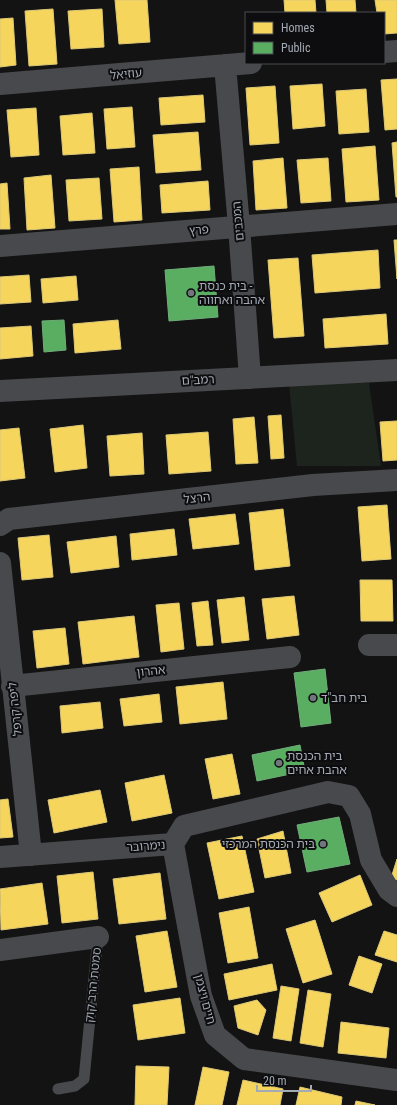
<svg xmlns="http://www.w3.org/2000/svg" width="397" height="1105" viewBox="0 0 397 1105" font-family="'Roboto Condensed','Noto Sans Hebrew',sans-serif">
<rect width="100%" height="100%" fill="#131313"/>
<path fill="#1d231d" d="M369 383 381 466H297L289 384Z"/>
<path fill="#f6d55c" stroke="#ddc876" d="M115 0H147L150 42 119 44Z
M284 0H315L316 13H285Z
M326 0H355L356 13H327Z
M375 0H397V33L384 34V13H377Z
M53 9 57 64 29 66 25 11Z
M102 9 104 47 71 49 68 11Z
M13 18 16 65 0 67V19Z
M397 79V129L385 130 381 80Z
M322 84 325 126 293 129 290 86Z
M275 86 279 143 250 145 246 88Z
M366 89 369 132 339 134 336 91Z
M203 95 205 122 161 125 159 98Z
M132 107 135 147 107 149 104 109Z
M36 108 39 155 11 157 7 110Z
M92 113 95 153 63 155 60 116Z
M198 132 201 170 156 173 153 135Z
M397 142V197H396L392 143Z
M375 146 379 200 346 202 342 149Z
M283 158 287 208 256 210 253 161Z
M328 158 331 201 301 203 297 160Z
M139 167 142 220 114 222 110 169Z
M51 175 55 228 27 230 24 178Z
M99 178 102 219 69 221 66 180Z
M208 181 210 210 162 213 160 185Z
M7 183 10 229H0V184Z
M394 240H397V279Z
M378 250 380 288 315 293 312 255Z
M298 258 304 336 274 338 268 260Z
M29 275 31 302 0 304V277Z
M76 276 78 300 43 303 41 279Z
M386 314 388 344 325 348 323 319Z
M118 320 121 349 75 353 73 324Z
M31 326 33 356 0 359V328Z
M281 415 284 458 271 459 268 416Z
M254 417 258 463 236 464 233 419Z
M397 421V460L383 461 380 422Z
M83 425 87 468 55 472 50 429Z
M19 428 25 478 0 481V430Z
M208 432 211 471 169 474 166 435Z
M142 433 144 474 110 476 107 436Z
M387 505 391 559 362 561 358 507Z
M283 509 290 566 255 570 249 513Z
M235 514 239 544 193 549 189 519Z
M174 529 177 555 132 560 130 534Z
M49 535 53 577 22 580 18 538Z
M116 536 119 567 71 573 67 542Z
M360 580H392L393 621H361Z
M294 596 299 635 267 639 262 599Z
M244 597 249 640 222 643 217 600Z
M208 601 213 645 197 646 192 603Z
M179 603 184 649 161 652 156 605Z
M134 616 139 657 83 664 78 622Z
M65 628 69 664 37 668 33 631Z
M223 682 227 719 180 724 176 687Z
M159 694 162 722 124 726 120 699Z
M100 702 103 728 62 733 60 706Z
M232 754 240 794 213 799 205 759Z
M164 775 172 813 132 821 125 783Z
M100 790 107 822 54 833 48 800Z
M8 799 13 837 0 838V800Z
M283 831 291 873 265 878 257 839Z
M242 836 254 892 219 899 207 843Z
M397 859V880L391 878Z
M93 872 98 919 62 923 57 876Z
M160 873 166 919 119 924 113 879Z
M360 875 372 905 332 922 319 893Z
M42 883 48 924 1 930 0 889Z
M249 907 258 958 228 963 219 913Z
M315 920 332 974 303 983 286 929Z
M167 931 177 987 145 992 136 936Z
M384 931 397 935V962L375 955Z
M359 956 382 964 372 993 349 985Z
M272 964 277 990 229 1000 224 974Z
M281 986 299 989 291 1041 273 1038Z
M308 990 331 994 323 1047 300 1043Z
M180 998 185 1033 138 1040 133 1005Z
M257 1000 266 1010 258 1035 238 1028 234 1006Z
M341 1022 389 1028 386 1058 338 1053Z
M136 1066 169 1067 167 1105H135Z
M203 1067 229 1072 222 1105H195Z
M243 1080 283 1089 280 1105H237Z
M300 1087 342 1097 341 1105H296Z
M356 1101 375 1105H355Z"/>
<path fill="#5aae61" stroke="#70ad7a" d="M214 266 218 317 169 321 165 270Z
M64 320 66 350 44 352 42 321Z
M325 669 331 723 301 727 294 673Z
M300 745 305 771 257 781 252 755Z
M339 817 350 864 307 872 297 825Z"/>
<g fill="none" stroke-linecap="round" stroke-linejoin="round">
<path stroke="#48494c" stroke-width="11" d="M58 1089 75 1086 84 1079 98 937"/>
<path stroke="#48494c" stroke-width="22" d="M384 52 397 51
M225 65 239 226 250 378
M0 84 251 63
M0 246 397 214
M0 391 397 370
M0 525 9 519 313 485 397 480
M0 563 31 855
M369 645H397
M12 686 290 657
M173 844 201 996 215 1035 244 1059 397 1080
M173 844 184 826 328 792 349 796 360 814 371 860 389 890 397 896
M0 857 173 844
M0 950 98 937"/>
</g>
<g fill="#71757c" stroke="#0d0d0f" stroke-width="1.5">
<circle cx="191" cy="293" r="4"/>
<circle cx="313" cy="698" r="4"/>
<circle cx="279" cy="763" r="4"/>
<circle cx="323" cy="844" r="4"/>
</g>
<g text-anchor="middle" stroke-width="4" stroke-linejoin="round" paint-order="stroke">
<g font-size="12" fill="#a4aab4" stroke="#0d0d0f">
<text transform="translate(126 74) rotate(-5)" y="4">עוזיאל</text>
<text transform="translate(238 221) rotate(-95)" y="4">המכבים</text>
<text transform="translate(199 230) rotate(-5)" y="4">פרץ</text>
<text transform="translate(198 380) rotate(-3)" y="4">רמב"ם</text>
<text transform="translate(197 498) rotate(-6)" y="4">הרצל</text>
<text transform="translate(151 671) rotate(-6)" y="4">אהרון</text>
<text transform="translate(15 709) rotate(-96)" y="4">ליפה קרפל</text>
<text transform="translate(146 846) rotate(-4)" y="4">נימרובר</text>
<text transform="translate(93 985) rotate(-84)" y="4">סמטת הרב קוק</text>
<text transform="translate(205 999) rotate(75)" y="4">חיים ויצמן</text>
</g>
<g font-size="12" fill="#a4aab4" stroke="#0d0d0f" text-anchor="start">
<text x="199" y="290">בית כנסת -<tspan x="199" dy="14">אהבה ואחווה</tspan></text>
<text x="321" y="702">בית חב"ד</text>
<text x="287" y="760">בית הכנסת<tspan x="287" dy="14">אהבת אחים</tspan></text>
<text x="315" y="848" text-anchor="end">בית הכנסת המרכזי</text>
</g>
</g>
<rect x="245" y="12" width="140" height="52" fill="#0d0d0f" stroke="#494c51"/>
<rect x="253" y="22" width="20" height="12" fill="#f6d55c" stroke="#494c51"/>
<text x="281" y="32" font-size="12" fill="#a4aab4">Homes</text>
<rect x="253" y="42" width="20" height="12" fill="#5aae61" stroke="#494c51"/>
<text x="281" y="52" font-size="12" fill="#a4aab4">Public</text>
<path d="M257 1085v6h54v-6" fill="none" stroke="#a4aab4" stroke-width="2"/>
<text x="263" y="1085" font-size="12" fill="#a4aab4" stroke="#0d0d0f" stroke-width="3" paint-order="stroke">20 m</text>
</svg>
